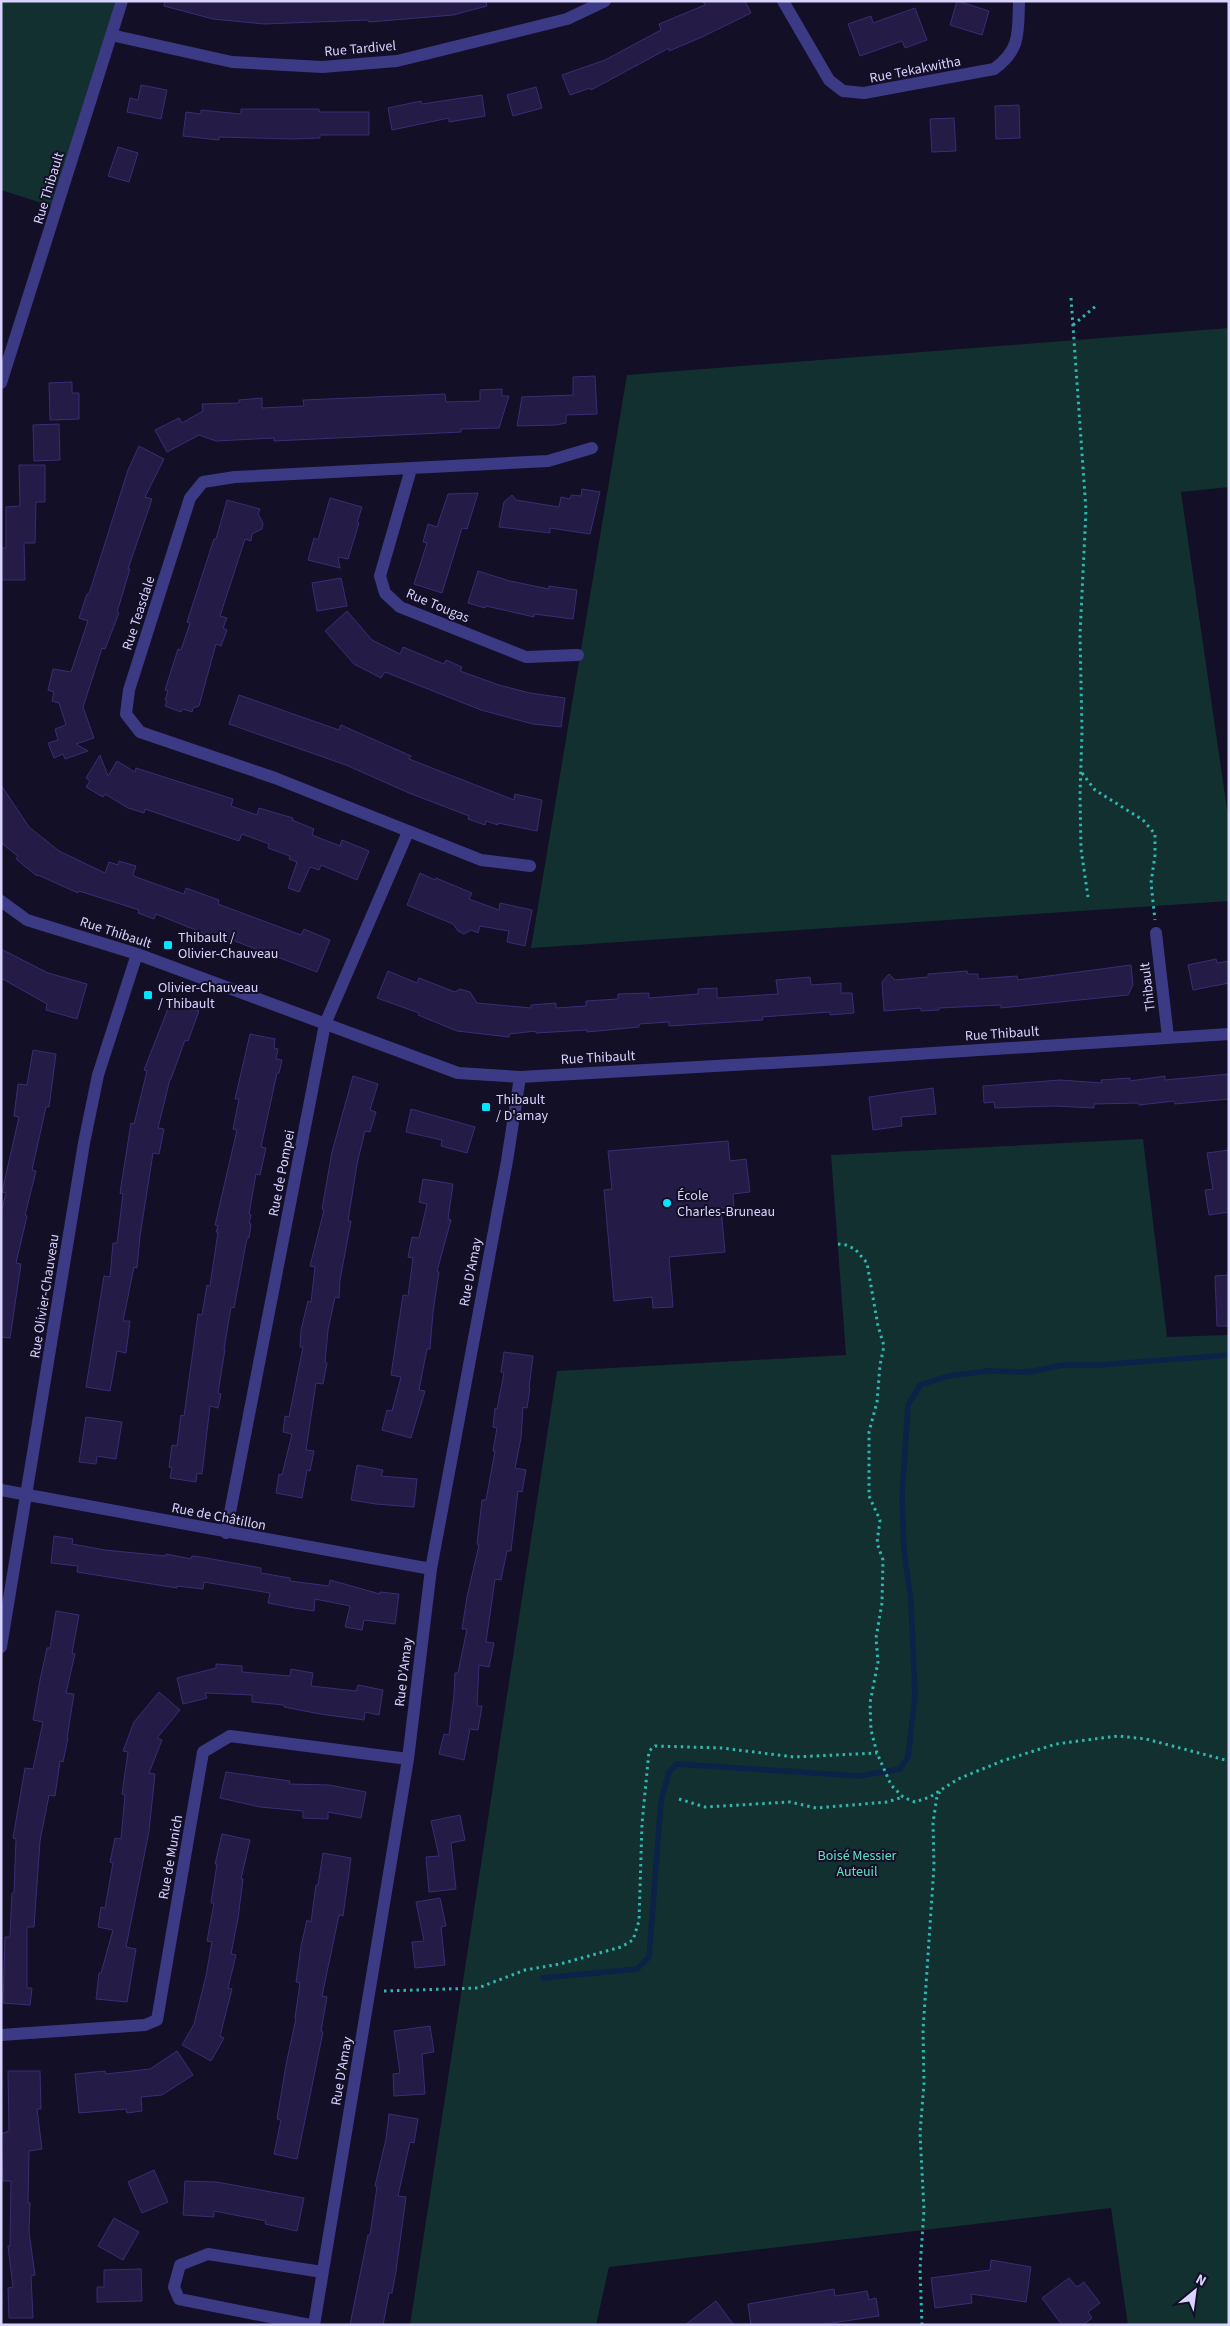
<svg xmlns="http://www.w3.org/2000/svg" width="1230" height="2326" viewBox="0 0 1230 2326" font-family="'Source Sans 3',sans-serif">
<rect width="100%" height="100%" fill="#130f26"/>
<path fill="#12302f" d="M1 1H122L57 208 1 190Z
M1229 328V487L1181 492 1229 823V901L531 948 627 375Z
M1143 1139 1167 1337 1229 1335V2325H1128L1111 2208 609 2267 596 2325H410L557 1371 846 1355 831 1155Z"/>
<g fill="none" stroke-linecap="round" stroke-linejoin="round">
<path stroke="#0c2248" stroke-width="5.5" d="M543 1978 637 1969 649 1957 661 1801 669 1772 677 1764 859 1776 900 1769 908 1757 915 1696 911 1602 904 1550 902 1497 908 1405 920 1385 948 1376 987 1371 1029 1372 1063 1365H1099L1229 1355"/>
</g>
<path fill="#241b47" stroke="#3b2d73" d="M165 1H486L487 6 453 15 369 22 368 20 264 24 213 19 164 6Z
M703 1H745L751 13 702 37 669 51V48L591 90 590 88 570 95 562 75 605 60 661 30 659 24 705 5Z
M957 1 989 11 982 35 950 25Z
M915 8 927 40 905 48 902 41 860 56 848 24 871 16 873 23Z
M141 85 167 90 161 119 127 112 130 98 138 100Z
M536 87 542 108 513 116 507 95Z
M482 95 485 116 449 122V118L392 130 388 108 421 101 422 104Z
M1019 105 1020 138 996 139 995 106Z
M241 109H319V112H369V135H320V138L292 139 219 137V140L183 136 186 112 201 114V110L241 114Z
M954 118 956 151 932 152 930 119Z
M118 147 138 153 129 182 108 176Z
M595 376 597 414 566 415V423L556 425 517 426 522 397 573 395V377Z
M72 382V393H79V419L50 420 49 383Z
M502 389V396H509L499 428 461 429V432L274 441V438L216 441 199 435 167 452 155 430 179 418 182 423 203 411 202 404 239 403V400L262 398V408L304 406 303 400 445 394 446 402 480 401V390Z
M59 424 60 460 34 461 33 425Z
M139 446 164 459 145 497 152 499 128 569H130L117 612 119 613 105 649 102 648 83 707 94 738 76 744 88 751 65 759 63 754 54 758 48 743 58 740 55 729 66 725 59 703 52 701 54 692 48 690 53 669 71 672 88 621 79 618 87 594H89L128 470Z
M19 465H45V502H36L35 543H24L25 580H1V548H6V507L20 506Z
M582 489 600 492 590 534 550 528V533L499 527 504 502 512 495 516 500 559 507 561 497 570 499 571 495 581 496Z
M478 493 467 529 462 528 442 593 414 584 427 543 423 542 428 524 437 527 448 494Z
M330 498 362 507 357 523H359L348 559 338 557 340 568 308 560 314 538 318 540Z
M227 500 260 509 258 514 263 523 262 529 252 534 251 541 245 539 220 616 227 618 223 628 227 630 221 646 216 644 199 706 193 708 192 712 183 709 181 712 165 706 167 701 165 700 168 691 165 690 178 649 181 650 190 623 187 622 214 539H216Z
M478 571 510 581 549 589V586L577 590 573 619 534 614V617L486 606 485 608 468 603Z
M341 578 347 606 317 611 312 583Z
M347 611 372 640 400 654 403 647 444 664 446 660 462 667 460 671 499 685 530 693 565 698 561 727 533 724 481 710 385 672 381 678 354 664 325 631Z
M239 695 339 730 341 725 411 756 409 759 514 800 515 794 542 800 537 831 498 823V825L486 821 485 825 468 819 469 816 409 793 346 765 229 724Z
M100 755 108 776 117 761 135 772 136 768 233 799 231 806 257 815 259 808 293 818 292 820 314 829 312 835 340 846 342 840 369 851 357 880 321 865 319 870 310 867 299 892 288 888 297 862 289 859 290 856 268 848 269 844 242 834 239 841 145 809 144 813 128 808 105 794 103 797 86 787 90 781 86 778Z
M1 785 29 827 59 851 105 873 109 862 118 865 119 861 136 866 133 875 136 877 184 894 186 888 219 900 218 904 301 935 304 929 330 940 317 972 232 940 230 944 156 914 154 919 138 913 139 910 79 891 78 893 38 875 37 876 16 859 18 856 1 843Z
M420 873 435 880 436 878 472 893 469 899 499 910 500 903 532 910 525 946 507 942 509 931 480 926 478 933 471 930 464 934 458 931 453 924 407 905Z
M1 949 48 973 87 984 77 1019 46 1010 47 1004 1 978Z
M1216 959 1217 963 1229 961V983L1193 990 1188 965Z
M1131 965 1133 985 1128 995 1001 1008V1005L939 1008V1010L921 1011V1008L884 1011 882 982 889 974 895 980 928 977V974L967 971 968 974H978V979L1017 976 1018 980Z
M388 971 417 983 419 978 455 992 460 989 470 992 477 1003 531 1008V1005L556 1003V1008L586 1006V1001L618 999V994L649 993V998L698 994V989L717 988V998L778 994 776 980 810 977 811 985 841 983V993H852L854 1013 830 1015V1012L762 1017 763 1020 669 1026V1022L639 1024V1027L587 1032V1030L536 1033V1031L509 1034V1037L457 1031 418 1015 419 1013 377 998Z
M171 1001 199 1011 188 1041 185 1040 171 1079H170L158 1128 164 1129 159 1154 153 1153 140 1236 137 1268 134 1267 123 1321H130L126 1353 117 1351 110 1391 86 1387 104 1276 110 1277 113 1243H117L123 1194 120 1193 131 1123 134 1124 147 1071 144 1070Z
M250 1034 275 1039 274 1048 278 1049 276 1059 282 1060 279 1073H277L261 1147 266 1148 260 1175 256 1174 249 1214 251 1215 249 1223 251 1224 249 1238H247L234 1308 231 1307 224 1349H225L218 1393 221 1394 218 1408 210 1406 202 1474 197 1473 196 1482 170 1478 172 1468 169 1467 172 1445 177 1446 181 1415 184 1416 198 1314 202 1315 207 1285 210 1286 218 1232H216L218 1226 215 1225 237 1130 233 1129 239 1099H235Z
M33 1050 56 1054 49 1107H46L32 1170 36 1171 25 1215 27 1216 16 1263 21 1264 10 1338 1 1337V1213L6 1193 2 1192 19 1117 14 1116 18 1084 27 1085Z
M1229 1074V1099L1175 1104 1174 1101 1139 1105 1138 1103 1094 1104V1108L1054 1106 995 1108 994 1102 984 1103 983 1086 1060 1080 1102 1083 1101 1080 1130 1078V1081L1165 1076V1080Z
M353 1076 378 1084 370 1110 376 1112 370 1132 365 1131 357 1164 348 1221H351L340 1280 339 1298 335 1297 328 1330 325 1362 327 1363 323 1384 316 1383 306 1450 314 1451 310 1471 307 1470 302 1498 276 1493 279 1474 282 1475 292 1434 283 1432 285 1416 289 1417 303 1347H300L301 1330 308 1301 311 1302 315 1267 310 1266 324 1210 322 1209 332 1152Z
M933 1088 936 1114 901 1117 902 1126 873 1130 869 1097Z
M411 1109 475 1127 467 1153 441 1146 442 1140 406 1132Z
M728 1141 730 1161 746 1159 750 1192 733 1194 734 1207 721 1208 725 1252 669 1257 673 1307 653 1308 652 1297 614 1301 604 1190 612 1189 608 1151Z
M1229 1150V1212L1209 1215 1205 1190 1213 1189 1207 1153Z
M423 1179 453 1184 448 1219 451 1220 437 1271 439 1272 433 1312 430 1349H427L419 1390 425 1391 411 1438 382 1430 387 1410 392 1411 401 1377 391 1375 403 1295 408 1296 413 1258 408 1257 412 1237 419 1238 427 1204 419 1202Z
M1229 1275V1326H1217L1215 1276Z
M504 1352 533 1356 529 1388H530L527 1408 523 1407 521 1438 515 1468 526 1470 522 1492 518 1491 511 1551H507L501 1580 495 1579 486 1642 494 1643 489 1667 479 1665 477 1706H482L478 1730 470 1729 464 1760 439 1754 444 1734 449 1735 454 1695 455 1673H458L467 1629H462L467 1597 479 1545 477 1544 482 1500H486L495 1451H493L497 1428 493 1427 495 1408 497 1409 504 1373 501 1372Z
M86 1417 122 1422 116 1459 97 1456 96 1464 79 1462Z
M357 1465 383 1470 381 1476 417 1479 414 1507 376 1504 351 1500Z
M54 1536 73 1539 72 1544 105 1550 166 1556V1554L191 1559 192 1556 201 1557 261 1568V1573L290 1578V1581L329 1586 330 1580 380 1594V1592L399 1594 395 1624 364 1620 362 1630 345 1627 350 1606 315 1599 314 1611 294 1608 268 1603 270 1593 204 1582 203 1589 177 1586V1588L77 1572 78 1566 51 1563Z
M56 1611 79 1615 72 1653 75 1654 66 1693 74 1694 67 1738H68L63 1762 60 1761 55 1796 49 1795 40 1841 34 1927H27V1988H32L30 2005 3 2003 5 1937H10L12 1893H14L16 1839 13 1838 25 1768 33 1769 43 1722 33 1720 40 1680 47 1648H50Z
M216 1664 242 1666V1672L290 1676 291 1669 313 1673 311 1686 356 1691 358 1685 383 1690 379 1715 365 1712 364 1720 320 1714 284 1707V1705L252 1702V1695L205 1693 207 1698 183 1704 177 1678 216 1668Z
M159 1692 180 1710 157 1738 162 1740 149 1773 155 1774 149 1831 126 1947 136 1949 127 2002 96 1999 99 1973H101L113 1930 98 1927 101 1907 105 1908 113 1863 110 1862 115 1838 121 1839 125 1795 122 1794 128 1752 123 1751 134 1722Z
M226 1772 290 1781 289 1784 329 1785 366 1792 361 1818 328 1812V1819L303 1818V1811L260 1807 220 1798Z
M460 1815 465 1840 451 1843 456 1889 429 1892 426 1857 439 1856 431 1821Z
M222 1834 250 1840 241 1879H243L238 1918 231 1954 236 1955 228 1988 232 1989 220 2036 224 2038 211 2061 182 2045 194 2024 206 1976 212 1942 207 1941 214 1903H211L217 1864H215Z
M323 1853 351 1858 343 1916 339 1915 322 1996 327 1997 321 2031 323 2032 297 2159 274 2154 281 2120 277 2119 286 2065 296 2018H295L300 1983 296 1982 301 1946 307 1920 311 1922 316 1885H318Z
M440 1898 446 1926 441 1927 445 1965 415 1968 412 1942 424 1941 416 1902Z
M430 2026 434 2052 422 2054 425 2094 394 2096 393 2074 400 2073 394 2031Z
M177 2051 193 2075 162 2095 141 2097 142 2111 127 2113 126 2109 79 2113 75 2074 105 2071 106 2074 150 2069Z
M8 2071H40L41 2109H37L42 2149 29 2151 28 2203H30L29 2232 35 2275 31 2276 33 2318H9L8 2288 13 2287 8 2246H10L11 2181H3L1 2134 9 2131Z
M389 2114 418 2119 414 2143 410 2142 398 2196 406 2197 396 2271 392 2293H389L383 2325H350L368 2235H370L377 2187 375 2186 386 2139Z
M154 2170 168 2202 142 2213 128 2182Z
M185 2181 217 2182 304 2198 297 2231 265 2224 266 2221 214 2211V2217L183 2215Z
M114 2218 139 2232 123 2260 98 2246Z
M991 2260 1031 2267 1026 2302 971 2294 972 2303 935 2308 931 2278 990 2270Z
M141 2269 142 2301 97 2302V2287H104V2270Z
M1069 2278 1077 2287 1084 2282 1100 2303 1088 2312 1092 2318 1083 2325H1062L1042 2298Z
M834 2289 835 2296 867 2291 869 2300 876 2298 879 2316 818 2325H751L748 2304Z
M716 2301 734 2325H685Z"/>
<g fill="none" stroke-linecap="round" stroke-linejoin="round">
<path stroke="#2fb8b0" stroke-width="3" stroke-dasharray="2.5 4" stroke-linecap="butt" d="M1071 298 1086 510 1080 635 1082 731 1080 795 1081 849 1088 897
M1073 325 1096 306
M1082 773 1095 790 1143 820 1155 834V855L1151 883 1155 920
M838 1244 846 1245 855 1249 867 1263 878 1326 884 1346 880 1365 877 1402 869 1432V1496L880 1520 877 1543 883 1560 882 1603 876 1638 878 1662 870 1703 871 1730 877 1753 891 1785 903 1797 915 1802 930 1797 958 1779 1002 1761 1056 1744 1094 1739 1119 1736 1146 1739 1229 1761
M679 1799 705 1807 790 1802 816 1808 887 1802 903 1797
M384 1991 478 1988 525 1970 560 1964 621 1947 633 1940 639 1921 642 1824 649 1751 655 1746 722 1748 794 1757 877 1753
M922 2325 920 2269 924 2210 920 2133 924 2083 923 2030 934 1866 933 1823 937 1796 940 1792"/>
<path stroke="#3d3a85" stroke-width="12" d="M783 1 829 80 843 91 864 93 994 69C1021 50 1018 32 1019 1
M111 35 232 62 322 67 397 61 567 19 605 1
M1 383 122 1
M411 469 380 576 385 593 400 607 526 657 578 655
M530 866 481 860 275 778 140 732 126 714 129 690 190 498 203 482 235 477 548 461 592 448
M1 901 27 920 137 954 458 1073 520 1077 824 1060 1229 1034
M1156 933 1168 1037
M1 1490 431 1569
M226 1533 325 1024 408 832
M1 1647 84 1143 98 1075 137 954
M1 2035 145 2025 157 2020 203 1752 230 1736 408 1759
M310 2325 179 2299 174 2287 180 2265 208 2254 322 2272
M314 2325 408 1759 431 1569 507 1161 520 1077"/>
</g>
<g fill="#00e5ff" stroke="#130f26" stroke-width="2">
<rect x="163" y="940" width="10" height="10" rx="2.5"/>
<rect x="143" y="990" width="10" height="10" rx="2.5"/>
<rect x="481" y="1102" width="10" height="10" rx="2.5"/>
<circle cx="667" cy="1203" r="5"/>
</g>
<g text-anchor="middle" stroke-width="4" stroke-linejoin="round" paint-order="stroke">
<g font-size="14" fill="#d9d4ff" stroke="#130f26">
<text transform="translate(360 48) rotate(-5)" y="5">Rue Tardivel</text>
<text transform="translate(915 69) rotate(-11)" y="5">Rue Tekakwitha</text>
<text transform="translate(48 188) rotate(-73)" y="5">Rue Thibault</text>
<text transform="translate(438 605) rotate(23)" y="5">Rue Tougas</text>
<text transform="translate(138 613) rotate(-72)" y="5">Rue Teasdale</text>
<text transform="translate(116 932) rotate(18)" y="5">Rue Thibault</text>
<text transform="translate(1147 987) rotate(-97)" y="5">Thibault</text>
<text transform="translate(1002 1033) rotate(-4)" y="5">Rue Thibault</text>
<text transform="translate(598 1057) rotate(-3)" y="5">Rue Thibault</text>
<text transform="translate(281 1173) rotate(-79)" y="5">Rue de Pompei</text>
<text transform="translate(470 1272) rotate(-79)" y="5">Rue D'Amay</text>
<text transform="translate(44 1296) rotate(-81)" y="5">Rue Olivier-Chauveau</text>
<text transform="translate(219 1516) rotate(11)" y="5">Rue de Châtillon</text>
<text transform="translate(403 1672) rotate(-83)" y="5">Rue D'Amay</text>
<text transform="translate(170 1857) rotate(-80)" y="5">Rue de Munich</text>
<text transform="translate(341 2071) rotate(-80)" y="5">Rue D'Amay</text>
</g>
<g font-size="14" fill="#d9d4ff" stroke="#130f26" text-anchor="start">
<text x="178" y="942">Thibault /<tspan x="178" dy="16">Olivier-Chauveau</tspan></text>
<text x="158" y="992">Olivier-Chauveau<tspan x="158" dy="16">/ Thibault</tspan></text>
<text x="496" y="1104">Thibault<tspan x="496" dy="16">/ D'amay</tspan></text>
<text x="677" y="1200">École<tspan x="677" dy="16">Charles-Bruneau</tspan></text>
</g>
<g font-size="14" fill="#5fe0c0" stroke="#130f26">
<text x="857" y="1860">Boisé Messier<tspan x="857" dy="16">Auteuil</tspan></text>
</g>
</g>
<rect width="1230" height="2326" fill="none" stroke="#d9d4ff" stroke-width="5"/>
<g transform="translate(1195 2291) rotate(29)" stroke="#130f26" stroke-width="4" paint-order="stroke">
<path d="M0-4L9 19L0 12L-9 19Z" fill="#d9d4ff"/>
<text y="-8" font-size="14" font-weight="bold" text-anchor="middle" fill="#d9d4ff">N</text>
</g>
</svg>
